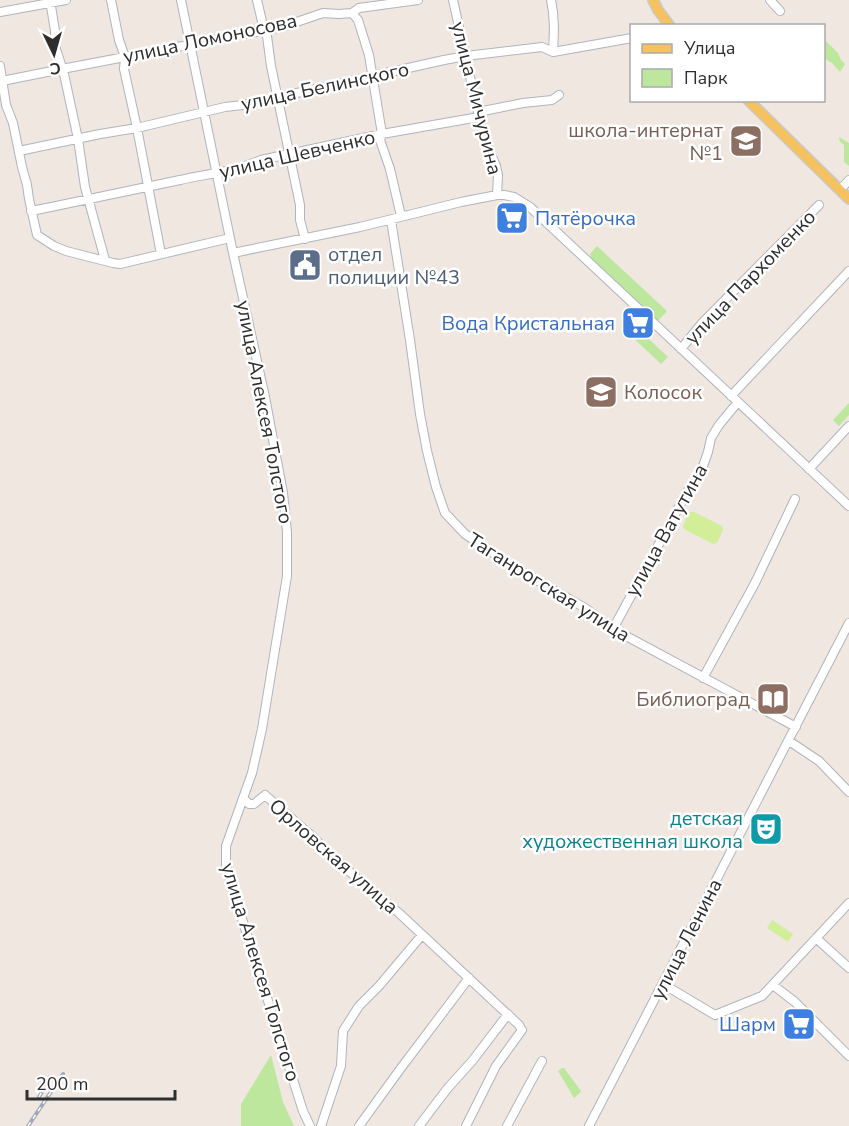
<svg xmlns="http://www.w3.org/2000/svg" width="849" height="1126" viewBox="0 0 849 1126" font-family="'Nunito Sans',sans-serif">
<rect width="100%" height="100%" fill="#efe7e0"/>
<path fill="#bde79c" d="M824 39 838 53 841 60 845 64 840 72 832 63 824 58Z
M839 137 849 143V166L844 162V145L840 142Z
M597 246 667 311 657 322 591 260 590 254Z
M637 328 668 357 661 364 630 335Z
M849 403V415L839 426 833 420Z
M271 1055 283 1102 294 1126H241V1104Z
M562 1068H564L581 1091 580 1093 574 1098 558 1071Z"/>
<path fill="#d2ee98" d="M689 512H694L722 526 723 530 717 543 713 544 684 529 683 526Z
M772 920 793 934 788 942 767 928Z"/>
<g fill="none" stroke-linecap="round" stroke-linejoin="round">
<g stroke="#b0b4be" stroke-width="10">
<path id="minor" d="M50 0 55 31V46L64 74 78 139 85 187 105 260
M111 0 119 40 125 57 124 69 137 128 161 254
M181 0 233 253 265 397 283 493 287 532V576L262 729 252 773 226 846V864L230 881 303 1111 310 1126
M257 0 264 30 267 36 271 66 300 205V220L305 239
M453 0 483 135 496 166 498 175 497 195
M551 0C555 18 554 34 553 52
M770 0 780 11
M0 12 66 0
M352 13 358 20 369 55 382 134 380 140 390 169 401 216
M0 66 6 105 13 123 22 167 27 185 29 199 37 235 54 246 66 251 113 263 120 264 230 238
M2 81 62 69 282 27 323 13 339 14 352 13 359 8 418 0
M19 151 100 134 137 128 225 107 243 105 444 60 466 56 542 47 553 52 632 38
M840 190 849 180
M31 211C81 201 131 190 180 180 207 174 236 171 261 160L382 134 479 117 483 111 523 103 552 100 559 95
M391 220 410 340 420 414 427 451 436 487 445 513 465 534 512 566 585 608 613 629 796 727
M233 253 360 227 461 202 497 195H504L514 197 530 207 849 506
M681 349 703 322 819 205
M731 396 849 271
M809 469 849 426
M613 629 687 492 702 469 708 452 711 438 719 425 738 402
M703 678 755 583 795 499
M789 741 819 761 849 792
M243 798 249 804H254L265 795 313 837 331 856 400 914 519 1025 522 1030 496 1066 466 1126
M816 938 849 968
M663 984 715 1015 762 996 849 903
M773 985 795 1002 849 1056
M321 1126 341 1066 343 1031 359 1006 379 986 422 935
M359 1126 401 1068 469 978
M419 1126 447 1089 473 1060 508 1014
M507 1126 542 1061
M589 1126 849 623"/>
</g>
<g stroke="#c9c9c9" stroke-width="12">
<path id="major" d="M653 0 658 10 670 26
M748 100 849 199"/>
</g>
<use href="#minor" stroke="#fff" stroke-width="8"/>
<use href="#major" stroke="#f5c25f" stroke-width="9"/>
<g stroke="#a2a8b8" stroke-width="4">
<path id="rail" d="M39 1097 50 1077
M28 1126 63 1074"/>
</g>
<use href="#rail" stroke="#fff" stroke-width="1.5" stroke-dasharray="4.5" stroke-linecap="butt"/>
</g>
<defs>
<g id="school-square" transform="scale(1.725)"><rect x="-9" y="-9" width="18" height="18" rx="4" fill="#8d6e63" stroke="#fff"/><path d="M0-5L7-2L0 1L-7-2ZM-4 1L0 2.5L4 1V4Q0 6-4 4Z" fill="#fff"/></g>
<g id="supermarket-square" transform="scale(1.725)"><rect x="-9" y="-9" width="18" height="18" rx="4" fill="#3f7fe0" stroke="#fff"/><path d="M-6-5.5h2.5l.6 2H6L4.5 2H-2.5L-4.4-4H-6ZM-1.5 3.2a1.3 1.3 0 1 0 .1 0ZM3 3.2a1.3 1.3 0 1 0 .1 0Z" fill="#fff"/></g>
<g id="civic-square" transform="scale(1.725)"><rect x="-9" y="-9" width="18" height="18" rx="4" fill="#5c6f8a" stroke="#fff"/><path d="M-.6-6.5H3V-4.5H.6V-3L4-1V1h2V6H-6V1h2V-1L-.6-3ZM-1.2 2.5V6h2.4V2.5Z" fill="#fff"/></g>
<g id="library-square" transform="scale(1.725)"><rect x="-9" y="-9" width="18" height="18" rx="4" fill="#8d6e63" stroke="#fff"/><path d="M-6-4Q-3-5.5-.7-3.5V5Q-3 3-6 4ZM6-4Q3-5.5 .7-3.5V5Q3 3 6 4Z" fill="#fff"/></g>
<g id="theatre-square" transform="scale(1.725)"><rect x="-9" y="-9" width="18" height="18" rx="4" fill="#0f9aa8" stroke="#fff"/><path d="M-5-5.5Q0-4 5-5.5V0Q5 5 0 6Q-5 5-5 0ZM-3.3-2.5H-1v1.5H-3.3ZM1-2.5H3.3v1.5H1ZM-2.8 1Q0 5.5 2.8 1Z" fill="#fff"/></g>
</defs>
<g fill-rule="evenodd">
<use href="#school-square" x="746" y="141"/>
<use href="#supermarket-square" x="512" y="218"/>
<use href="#civic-square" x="305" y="265"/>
<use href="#supermarket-square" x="638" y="323"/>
<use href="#school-square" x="601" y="392"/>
<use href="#library-square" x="773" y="699"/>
<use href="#theatre-square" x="766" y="829"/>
<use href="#supermarket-square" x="799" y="1024"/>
</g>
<g text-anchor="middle" stroke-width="5" stroke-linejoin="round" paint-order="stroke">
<g font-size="20" fill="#2e2e2e" stroke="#fff">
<text transform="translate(210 38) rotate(-12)" y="7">улица Ломоносова</text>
<text transform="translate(325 86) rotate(-12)" y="7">улица Белинского</text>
<text transform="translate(477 98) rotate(76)" y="7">улица Мичурина</text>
<text transform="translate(297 154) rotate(-13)" y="7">улица Шевченко</text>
<text transform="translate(750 277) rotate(-46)" y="7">улица Пархоменко</text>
<text transform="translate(265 412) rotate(79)" y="7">улица Алексея Толстого</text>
<text transform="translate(666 530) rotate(-61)" y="7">улица Ватутина</text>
<text transform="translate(549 587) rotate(32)" y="7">Таганрогская улица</text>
<text transform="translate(334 856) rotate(41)" y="7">Орловская улица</text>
<text transform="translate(686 939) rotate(-63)" y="7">улица Ленина</text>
<text transform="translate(261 972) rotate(73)" y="7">улица Алексея Толстого</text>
</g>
<g font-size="20" fill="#785e54" stroke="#fff" text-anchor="end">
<text x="723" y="137">школа-интернат<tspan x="723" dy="23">№1</tspan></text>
<text x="624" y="399" text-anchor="start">Колосок</text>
<text x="750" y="706">Библиоград</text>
</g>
<g font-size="20" fill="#366cbe" stroke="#fff" text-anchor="end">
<text x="535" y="225" text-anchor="start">Пятёрочка</text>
<text x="615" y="330">Вода Кристальная</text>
<text x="776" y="1031">Шарм</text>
</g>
<g font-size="20" fill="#4e5e75" stroke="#fff" text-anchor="start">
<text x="328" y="261">отдел<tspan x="328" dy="23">полиции №43</tspan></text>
</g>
<g font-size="20" fill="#0d838f" stroke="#fff" text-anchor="end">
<text x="743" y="825">детская<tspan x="743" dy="23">художественная школа</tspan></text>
</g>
</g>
<rect x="630" y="24" width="195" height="78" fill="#ffffff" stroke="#ababab" stroke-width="1.5"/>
<rect x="642" y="44" width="30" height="9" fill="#f5c25f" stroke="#ababab" stroke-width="1.5"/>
<text x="684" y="54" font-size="18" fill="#2e2e2e">Улица</text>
<rect x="642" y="69" width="30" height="18" fill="#bde79c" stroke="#ababab" stroke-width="1.5"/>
<text x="684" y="84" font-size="18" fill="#2e2e2e">Парк</text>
<g transform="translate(54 54) rotate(175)" stroke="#ffffff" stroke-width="4.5" paint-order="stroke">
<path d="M0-4.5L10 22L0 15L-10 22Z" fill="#2e2e2e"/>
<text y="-9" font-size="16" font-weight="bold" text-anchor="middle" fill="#2e2e2e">С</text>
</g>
<path d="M27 1090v9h148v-9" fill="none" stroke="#2e2e2e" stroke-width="3"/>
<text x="36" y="1090" font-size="18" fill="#2e2e2e" stroke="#ffffff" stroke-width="4.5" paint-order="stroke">200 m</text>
</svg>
